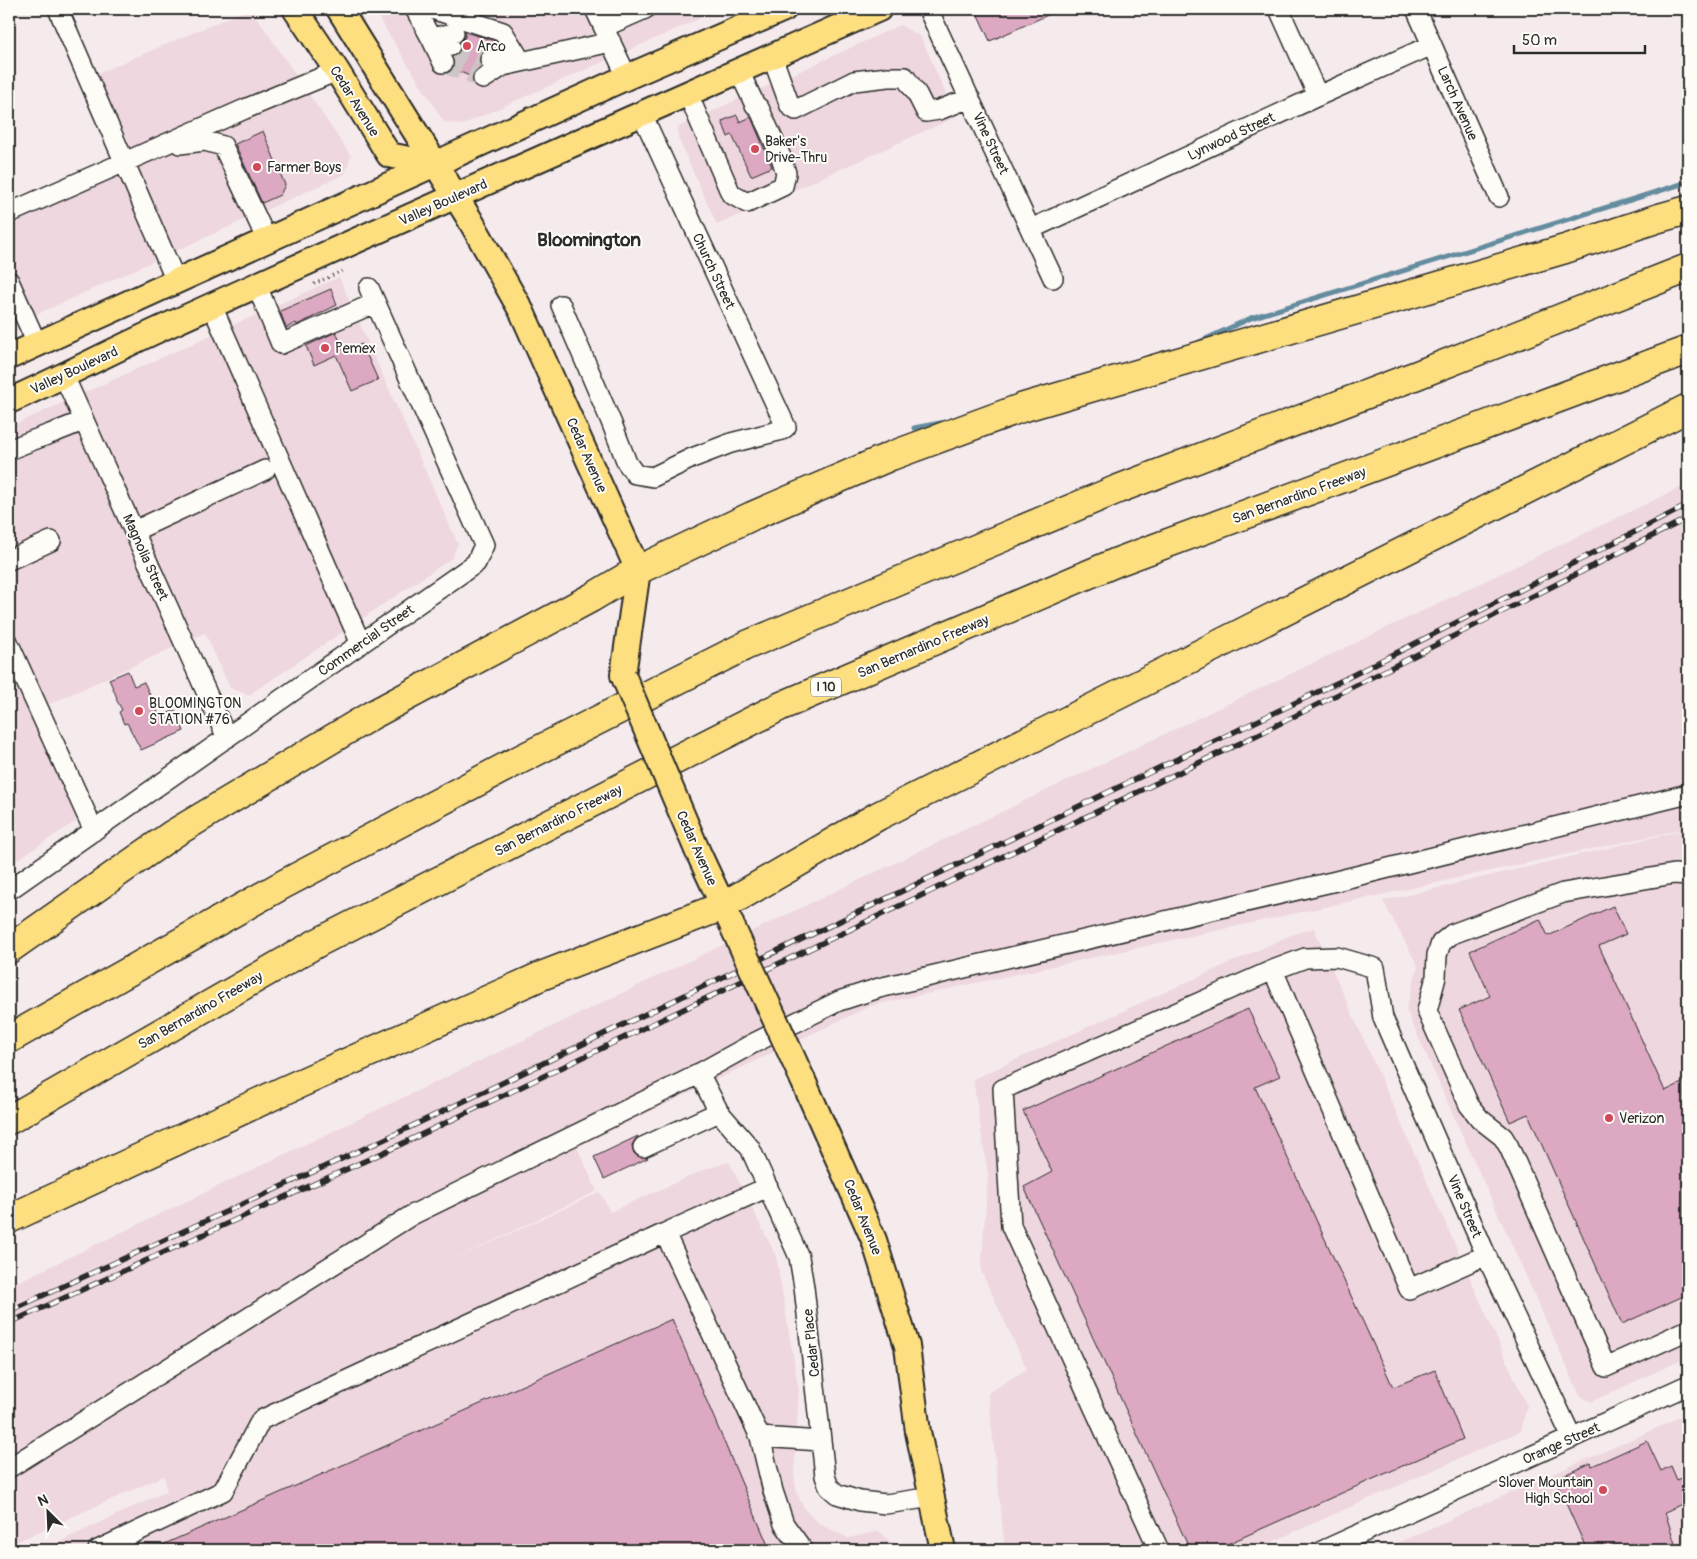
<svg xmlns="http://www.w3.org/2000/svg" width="1697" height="1559" viewBox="0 0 1697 1559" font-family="Pangolin,sans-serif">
<rect width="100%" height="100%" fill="#f6ebec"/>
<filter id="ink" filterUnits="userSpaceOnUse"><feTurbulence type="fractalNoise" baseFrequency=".02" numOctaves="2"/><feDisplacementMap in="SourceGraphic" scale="10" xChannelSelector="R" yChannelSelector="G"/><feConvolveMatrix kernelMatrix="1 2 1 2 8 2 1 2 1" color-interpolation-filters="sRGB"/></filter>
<g filter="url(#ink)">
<path fill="#eed7df" d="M249 9H251L351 156 345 174 9 327V204L116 157 132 148 96 74Z
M373 9H721L462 125 444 122Z
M900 25 921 37 956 117 717 225 678 138V127Z
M339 277 458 544 452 558 249 695 230 688 205 633 30 713 78 820 9 865V427Z
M1688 484V828L870 1006 577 1147 597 1191 436 1268 600 1192 610 1212 706 1169 729 1162 776 1256 799 1391 794 1475 797 1493 805 1510 820 1524 848 1538 879 1531 899 1550H42L167 1491 164 1476 9 1545V1286Z
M1688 829V1357L1591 1402 1580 1396 1406 1010 1418 966 1383 901Z
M1314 928 1527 1406 1521 1431 1254 1550H1005L988 1393 1027 1369 981 1271 988 1175 973 1079 1291 935Z
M1688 1413V1550H1381L1655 1429Z"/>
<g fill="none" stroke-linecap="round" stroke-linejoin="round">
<path stroke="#648c9f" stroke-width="5" d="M1195 344 1251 318 1290 306 1688 182
M914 428 945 422"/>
</g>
<path fill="#dca8c2" stroke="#2b2b2b" d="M975 9H1061L990 41Z
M465 32 496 41 499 47 483 51 480 56 479 61 481 67 473 73 472 77 453 69 454 63 452 57 460 51V42L465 37Z
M737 115 740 122 751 117 772 167 751 176 732 135 728 137 722 121Z
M263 131 285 185 280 195 262 203 235 144Z
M331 289 337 305 297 325 296 323 286 328 280 311Z
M336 332 344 351 362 344 378 380 352 391 336 355 314 365 306 346Z
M128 671 134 686 144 682 160 717 175 710 184 731 141 750 127 723 124 724 119 712 122 710 116 699 117 698 109 679Z
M1613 906 1626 934 1599 946 1665 1091 1688 1080V1294L1622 1324 1528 1114 1510 1122 1459 1010 1490 996 1470 951 1540 919 1548 936Z
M1248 1009 1280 1076 1255 1087 1393 1387 1435 1370 1463 1439 1214 1550H1190L1024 1187 1052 1172 1023 1111Z
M638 1136 632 1145 633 1152 637 1156 648 1158 604 1179 594 1157Z
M672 1319 770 1550H151Z
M1647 1441 1661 1471 1671 1466 1677 1480 1688 1475V1501L1665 1512 1677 1550H1587L1555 1479 1591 1463 1592 1466Z"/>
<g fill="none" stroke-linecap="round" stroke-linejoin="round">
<path stroke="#cdc5c5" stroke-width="19" stroke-dasharray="19 9" stroke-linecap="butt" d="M450 46 490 60
M443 63 483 79"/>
<g stroke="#2b2b2b" stroke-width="22">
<path id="minor" d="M58 9 176 281
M415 9 431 38 450 46
M432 9 503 32 521 61
M595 9 627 77
M928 9 1053 278
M1279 9 1318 96
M1416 9 1499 197
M604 27 645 9
M772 56 790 106 796 110 854 81 888 77H905L917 94 926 112 939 110 970 98
M490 60 503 66 611 42
M443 63 431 38 454 33
M483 79 503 66 499 59
M688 94 731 194 747 203 783 186 786 173 781 157 759 108 755 105 739 71
M180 144 205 141 223 146 267 240
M9 213 245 109 337 71
M1031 229 1318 96 1432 45
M9 281 37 344
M257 286 281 344 375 303
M561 305 612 424 627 463 635 474 653 477 692 458 731 443 782 430 786 427 642 114
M212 306 361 644
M64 376 227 738
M9 450C33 439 59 432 84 420
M134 531 265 470
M9 560 51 541
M9 644 94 831
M1688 875 1674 874 1563 893 1452 934 1441 943 1437 955 1436 977 1427 1011 1469 1105 1480 1119 1503 1137 1509 1147 1606 1367 1688 1330
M9 890 476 563 484 545 369 288
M1273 970 1305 958 1337 957 1375 968 1383 1018 1486 1255 1572 1438
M699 1073 719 1112 750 1148 799 1257 804 1287 825 1476 829 1487 837 1494 860 1501 886 1504 932 1497
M643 1147 719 1112
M760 1437 665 1233 768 1187
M9 1468 412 1215 687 1080 752 1044 839 1001 879 988 1336 881 1688 794
M98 1550 223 1491 261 1420 665 1233
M803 1550 784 1524 773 1491 760 1437 821 1441
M1159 1550 1011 1226 1003 1089 1273 970 1409 1289 1486 1255
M1324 1550 1688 1385"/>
</g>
<g stroke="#2b2b2b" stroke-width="28">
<path id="major" d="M295 9 337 71 389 155 434 164
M339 9 469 218 522 312 638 570 623 675
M9 357 627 77 784 9
M9 401C63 377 115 349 169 325 405 217 642 114 879 9
M697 850 731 923
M802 1078 874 1240 907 1346 918 1432 943 1550"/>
</g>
<g stroke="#2b2b2b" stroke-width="31">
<path id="highway" d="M9 949 173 834 372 715 591 598 638 570 752 516 891 456 1021 408 1565 249 1659 218 1688 210
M9 1039 284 884 515 762 747 645 1118 489 1417 375 1688 268
M9 1120 317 943 779 707 1117 562 1688 350
M9 1219 283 1091 541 976 723 906 878 816 1688 408"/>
</g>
<path stroke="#2b2b2b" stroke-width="3" stroke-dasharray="1 4" stroke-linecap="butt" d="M314 284 342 271"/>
<use href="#minor" stroke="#fdfcf7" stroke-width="19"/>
<use href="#major" stroke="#fddf80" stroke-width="24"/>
<use href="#highway" stroke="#fddf80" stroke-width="28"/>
<g stroke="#2b2b2b" stroke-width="5.5">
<path id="rail" d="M9 1311 385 1139 1190 753 1345 679 1688 505
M9 1323 391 1149 1255 736 1688 518"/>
</g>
<use href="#rail" stroke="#fdfcf7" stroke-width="4" stroke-dasharray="11" stroke-linecap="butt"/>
<g stroke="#2b2b2b" stroke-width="28" stroke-linecap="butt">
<path id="major-bridge" d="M623 675 697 850
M733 928 802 1078"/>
</g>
<use href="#major-bridge" stroke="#fddf80" stroke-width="24"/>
</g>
</g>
<g fill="#d1495b" stroke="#fdfcf7" stroke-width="2">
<circle cx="467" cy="46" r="5"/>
<circle cx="755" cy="149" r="5"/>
<circle cx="257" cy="167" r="5"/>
<circle cx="325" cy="348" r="5"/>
<circle cx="139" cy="711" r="5"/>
<circle cx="1609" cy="1118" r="5"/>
<circle cx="1603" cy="1490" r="5"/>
</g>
<g text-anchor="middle" stroke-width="4" stroke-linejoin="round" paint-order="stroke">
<rect fill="#fdfcf7" stroke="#6a6a68" stroke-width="1" x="811" y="677.5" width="30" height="19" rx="4"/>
<g font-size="12" font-weight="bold" fill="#2b2b2b">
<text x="826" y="691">I 10</text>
</g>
<g font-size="14" fill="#2b2b2b" stroke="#fdfcf7" text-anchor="start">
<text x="477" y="51">Arco</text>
<text x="765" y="146">Baker's<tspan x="765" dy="16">Drive-Thru</tspan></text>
<text x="267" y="172">Farmer Boys</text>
<text x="335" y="353">Pemex</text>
<text x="149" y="708">BLOOMINGTON<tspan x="149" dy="16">STATION #76</tspan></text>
<text x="1619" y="1123">Verizon</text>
<text x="1593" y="1487" text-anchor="end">Slover Mountain<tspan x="1593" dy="16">High School</tspan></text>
</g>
<g font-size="14" fill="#2b2b2b" stroke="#fdfcf7">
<text transform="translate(355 101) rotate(58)" y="5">Cedar Avenue</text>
<text transform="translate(1458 103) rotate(66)" y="5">Larch Avenue</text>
<text transform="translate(1231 136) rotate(-25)" y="5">Lynwood Street</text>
<text transform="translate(991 143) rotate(65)" y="5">Vine Street</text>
<text transform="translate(443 202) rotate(-24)" y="5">Valley Boulevard</text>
<text transform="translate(714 271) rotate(65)" y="5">Church Street</text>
<text transform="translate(74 370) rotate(-25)" y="5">Valley Boulevard</text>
<text transform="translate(587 455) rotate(66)" y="5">Cedar Avenue</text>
<text transform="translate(1299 495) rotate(-20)" y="5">San Bernardino Freeway</text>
<text transform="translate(146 557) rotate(66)" y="5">Magnolia Street</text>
<text transform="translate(366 640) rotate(-35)" y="5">Commercial Street</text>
<text transform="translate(923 646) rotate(-23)" y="5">San Bernardino Freeway</text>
<text transform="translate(558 820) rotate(-27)" y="5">San Bernardino Freeway</text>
<text transform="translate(697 848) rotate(66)" y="5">Cedar Avenue</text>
<text transform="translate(200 1010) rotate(-30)" y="5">San Bernardino Freeway</text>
<text transform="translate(1465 1206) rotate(67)" y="5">Vine Street</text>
<text transform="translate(863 1217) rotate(68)" y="5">Cedar Avenue</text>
<text transform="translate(811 1343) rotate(-96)" y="5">Cedar Place</text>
<text transform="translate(1561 1443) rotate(-24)" y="5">Orange Street</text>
</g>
<g font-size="19" font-weight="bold" fill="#2b2b2b" stroke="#fdfcf7">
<text x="589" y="246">Bloomington</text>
</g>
</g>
<rect width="1697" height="1559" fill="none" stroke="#fdfcf7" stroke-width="30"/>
<rect x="15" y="15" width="1667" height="1529" fill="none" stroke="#2b2b2b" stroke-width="2" filter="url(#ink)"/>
<g transform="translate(48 1512) rotate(336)" stroke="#fdfcf7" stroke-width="4" paint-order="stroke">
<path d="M0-4L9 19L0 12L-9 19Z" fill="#2b2b2b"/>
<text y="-8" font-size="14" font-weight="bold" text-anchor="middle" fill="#2b2b2b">N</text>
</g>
<path d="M1514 45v8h131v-8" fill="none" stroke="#2b2b2b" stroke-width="2.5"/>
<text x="1522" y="45" font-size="15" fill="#2b2b2b" stroke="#fdfcf7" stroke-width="4" paint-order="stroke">50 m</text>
</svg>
